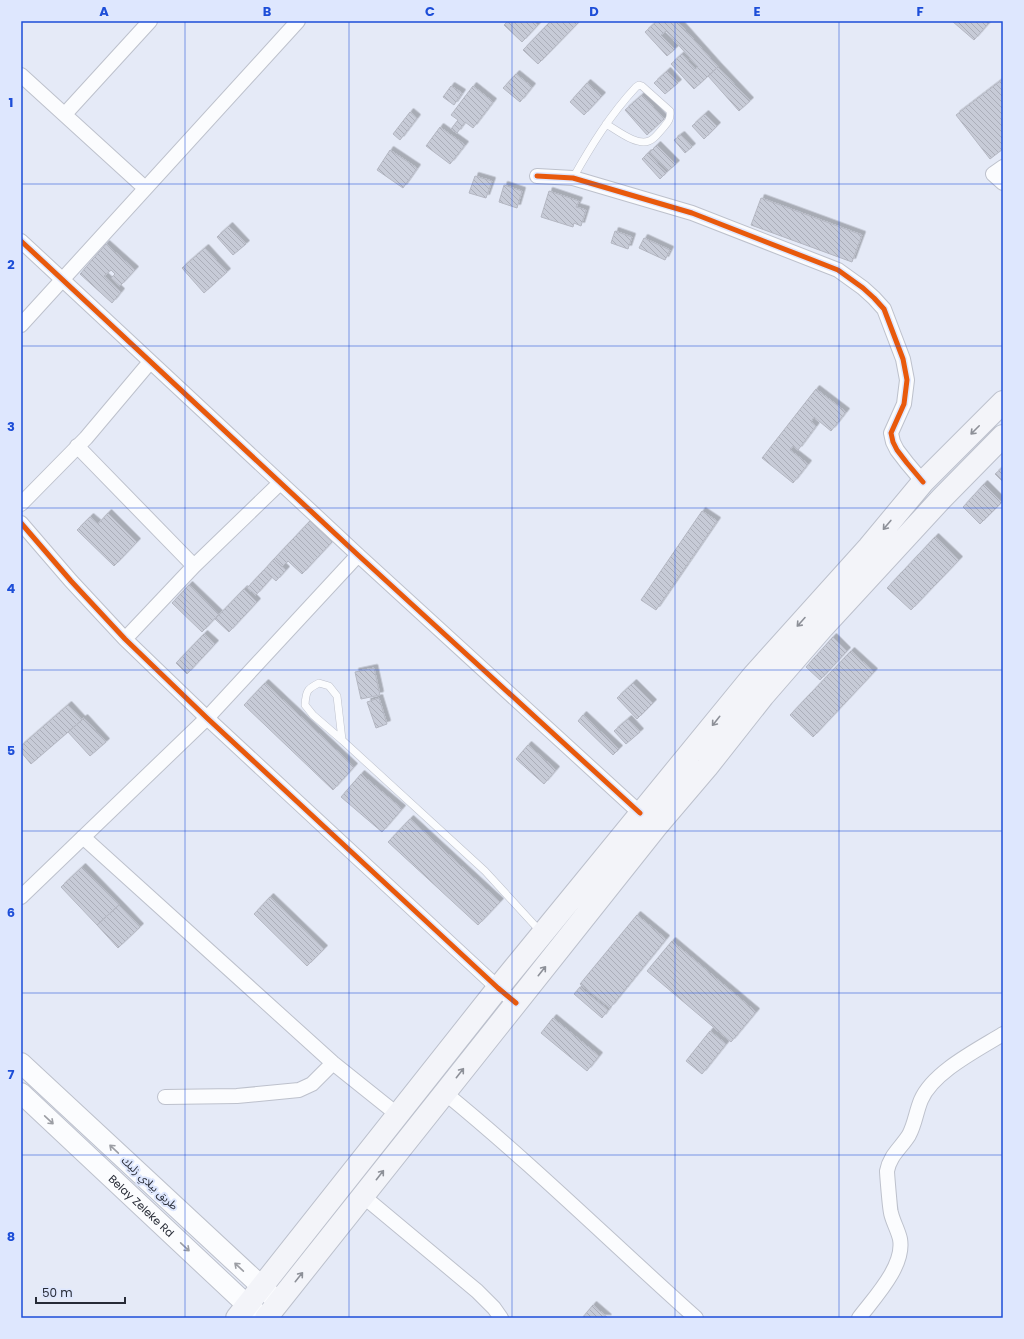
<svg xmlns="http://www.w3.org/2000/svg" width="1024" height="1339" viewBox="0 0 1024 1339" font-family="Poppins,'Noto Sans Arabic',sans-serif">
<defs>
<pattern id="building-back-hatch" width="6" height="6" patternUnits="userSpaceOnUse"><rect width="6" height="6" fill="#c7cbd7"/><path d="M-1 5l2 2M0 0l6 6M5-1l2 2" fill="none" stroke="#abaeb9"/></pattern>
<filter id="shadow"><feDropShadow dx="3.5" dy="-3.5" stdDeviation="0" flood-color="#0004"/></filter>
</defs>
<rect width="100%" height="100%" fill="#e5eaf7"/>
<path fill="url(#building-back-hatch)" stroke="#b4b7c2" filter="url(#shadow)" d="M508 21H534L538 25 522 42 504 25Z
M551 21H580L538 64 523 50Z
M657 21H677L718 67 694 89 671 64 682 54 695 69 698 67 666 31 661 35 675 49 667 56 645 32Z
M952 21H985L988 24 974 40Z
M718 67 750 101 739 111 708 76Z
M667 71 678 83 665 94 654 83Z
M516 74 532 87 520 102 503 88Z
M1003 79V149L990 159 956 115Z
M587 83 602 96 584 115 570 102Z
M451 86 462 93 454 105 443 97Z
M473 86 493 102 473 128 465 122 457 133 451 129 458 120 451 115Z
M642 95 664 119 647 135 625 110Z
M410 112 417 118 400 140 393 134Z
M705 114 717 126 704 139 692 126Z
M440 127 465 145 450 164 426 146Z
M681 135 692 147 685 153 674 140Z
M657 145 676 164 668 171 650 152Z
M390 150 417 168 403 188 377 170Z
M648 153 666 173 660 179 642 159Z
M475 176 492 181 486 198 469 193Z
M504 185 522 191 517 208 499 202Z
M549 191 579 201 576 207 586 210 581 226 574 223 573 227 541 217Z
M761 198 862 235 852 262 751 225Z
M229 226 246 244 233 255 217 237Z
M615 231 632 237 628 249 611 243Z
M644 238 670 250 665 260 639 248Z
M106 244 135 270 120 286 111 278 115 274 111 270 104 276 121 292 112 303 80 274Z
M205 248 227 272 204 293 182 268Z
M816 389 846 412 831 431 814 417 811 422 816 426 798 450 793 446 790 450 808 464 793 483 762 458Z
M1003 467V482L995 474Z
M984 484 1002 502 980 524 963 507Z
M702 511 717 521 656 610 641 600Z
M108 513 137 542 114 566 77 530 90 517 98 524Z
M310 521 332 542 302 574 288 561 282 567 274 559Z
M935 537 959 560 911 610 887 588Z
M274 559 286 570 276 581 264 570Z
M264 570 272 577 256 595 247 588Z
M189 585 219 614 202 632 172 603Z
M244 589 257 602 229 632 215 619Z
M204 634 215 644 187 674 176 663Z
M833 637 847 651 820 680 806 667Z
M851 651 874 672 813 737 790 715Z
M374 668 380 695 361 699 355 672Z
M265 683 354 767 333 790 244 705Z
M633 683 653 703 637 719 617 698Z
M379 698 387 724 376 728 367 702Z
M68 705 82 720 31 764 21 752V746Z
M583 715 619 749 613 755 578 721Z
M84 718 106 742 90 756 68 732Z
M628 719 640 732 626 744 614 731Z
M528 745 556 770 544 784 516 759Z
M361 774 402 809 382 832 341 797Z
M410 819 500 902 478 925 388 842Z
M82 867 119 905 97 925 61 887Z
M270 897 324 949 307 966 254 914Z
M119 905 140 927 118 948 97 925Z
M637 915 666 939 610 1008 580 984Z
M672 941 756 1012 731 1042 647 971Z
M580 987 608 1010 602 1018 574 994Z
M553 1018 599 1056 587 1071 541 1033Z
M710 1031 726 1044 702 1074 686 1061Z
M593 1305 608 1318H582Z"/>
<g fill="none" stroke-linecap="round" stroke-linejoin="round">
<g stroke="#bdc1cc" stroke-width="8">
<path id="lane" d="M573 178C591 146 610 115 636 87L639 85 642 86 670 111C671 119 668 122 663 128 659 132 655 139 649 141 636 146 617 130 606 124
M319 683 329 686 337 696 342 740 313 715 305 705C306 691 307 689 319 683Z
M342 740 485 871 540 931"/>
</g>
<g stroke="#bdc1cc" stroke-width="16">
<path id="street" d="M21 75 145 188
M65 114 150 21
M1003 167 993 174 1003 183
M537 176 573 178 692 213 838 270 863 288 874 298 884 309 903 359 907 380 904 404 891 433 893 442 897 450 907 463 923 482
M21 241 358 555 640 813
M21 325 298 21
M77 446 194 566 125 639
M21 504 86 438 150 362
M21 523 71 581 125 639 207 718 498 988 516 1003
M194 566 280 483
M83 837 333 1063 398 1115
M21 897 207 718 358 555
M445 1093C532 1164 612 1243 696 1318
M165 1097 237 1096 299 1090 312 1084 333 1063
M363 1196 477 1291 494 1308 501 1318
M859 1318C874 1298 905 1266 900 1239 898 1230 893 1222 891 1213 890 1211 887 1173 887 1171 890 1155 901 1148 909 1135 915 1124 916 1112 921 1100 933 1072 977 1050 1003 1034"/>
</g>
<g stroke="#bdc1cc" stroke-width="22">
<g id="secondary">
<path d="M21 1063 274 1298"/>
<path id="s1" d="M21 1093 247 1305 263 1318"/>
</g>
</g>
<g stroke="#bcc0cc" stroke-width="24">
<path id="primary" d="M237 1318 498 988 753 676 869 547 923 482 1003 402
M266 1318 656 827 707 767 763 696 823 627 942 498 1003 436"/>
</g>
<use href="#lane" stroke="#fbfcfe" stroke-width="7"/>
<use href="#street" stroke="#fbfcfe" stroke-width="14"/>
<use href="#secondary" stroke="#fbfcfe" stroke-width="20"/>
<use href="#primary" stroke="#f3f4f9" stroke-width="22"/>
<g stroke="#dee7fe" stroke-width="8">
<path id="cycleway" d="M537 176 573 178 692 213 838 270 863 288 874 298 884 309 903 359 907 380 904 404 891 433 893 442 897 450 907 463 923 482
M21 241 358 555 640 813
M21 523 71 581 125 639 207 718 498 988 516 1003"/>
</g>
<use href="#cycleway" stroke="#e8590c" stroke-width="5"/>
</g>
<defs><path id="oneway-shaft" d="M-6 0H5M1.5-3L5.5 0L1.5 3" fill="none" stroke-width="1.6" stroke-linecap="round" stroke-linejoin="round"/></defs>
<g stroke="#8d9098">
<use href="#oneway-shaft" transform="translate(975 430) rotate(135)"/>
<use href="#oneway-shaft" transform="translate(887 525) rotate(130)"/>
<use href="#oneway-shaft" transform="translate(801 622) rotate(132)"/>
<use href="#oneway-shaft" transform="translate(716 721) rotate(129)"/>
<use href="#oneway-shaft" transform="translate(542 971) rotate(-51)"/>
<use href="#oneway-shaft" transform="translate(460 1073) rotate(-52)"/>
<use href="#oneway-shaft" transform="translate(380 1175) rotate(-52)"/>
<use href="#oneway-shaft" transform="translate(299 1277) rotate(-51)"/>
</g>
<g stroke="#9c9ea4">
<use href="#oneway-shaft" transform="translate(49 1120) rotate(43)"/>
<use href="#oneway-shaft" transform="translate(114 1149) rotate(-137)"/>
<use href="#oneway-shaft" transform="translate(185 1247) rotate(43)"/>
<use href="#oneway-shaft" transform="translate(239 1267) rotate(-137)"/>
</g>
<path fill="none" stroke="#1d4ed8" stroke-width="1" stroke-opacity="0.55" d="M185 21V1318M349 21V1318M512 21V1318M675 21V1318M839 21V1318M21 184H1003M21 346H1003M21 508H1003M21 670H1003M21 831H1003M21 993H1003M21 1155H1003"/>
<g text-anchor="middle" stroke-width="4" stroke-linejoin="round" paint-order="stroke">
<g font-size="11" fill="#272b36" stroke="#dee7fe">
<text transform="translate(150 1183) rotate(43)" y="4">طريق بيلاي زليك</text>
<text dy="4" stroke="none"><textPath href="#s1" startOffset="165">Belay Zeleke Rd</textPath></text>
</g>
</g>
<rect width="1024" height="1339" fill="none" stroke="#dee7fe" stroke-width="44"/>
<path d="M36 1297v6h89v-6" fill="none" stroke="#272b36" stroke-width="2"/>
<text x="42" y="1297" font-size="12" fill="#272b36" stroke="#dee7fe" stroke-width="3" paint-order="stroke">50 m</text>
<rect x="22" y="22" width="980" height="1295" fill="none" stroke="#1d4ed8" stroke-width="1.5"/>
<g font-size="13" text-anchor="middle" font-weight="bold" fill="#1d4ed8">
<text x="104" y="16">A</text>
<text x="267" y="16">B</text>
<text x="430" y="16">C</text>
<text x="594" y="16">D</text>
<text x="757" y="16">E</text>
<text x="920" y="16">F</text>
<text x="11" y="107">1</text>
<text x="11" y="269">2</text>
<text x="11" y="431">3</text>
<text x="11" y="593">4</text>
<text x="11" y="755">5</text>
<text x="11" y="917">6</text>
<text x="11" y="1079">7</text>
<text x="11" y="1241">8</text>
</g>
</svg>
